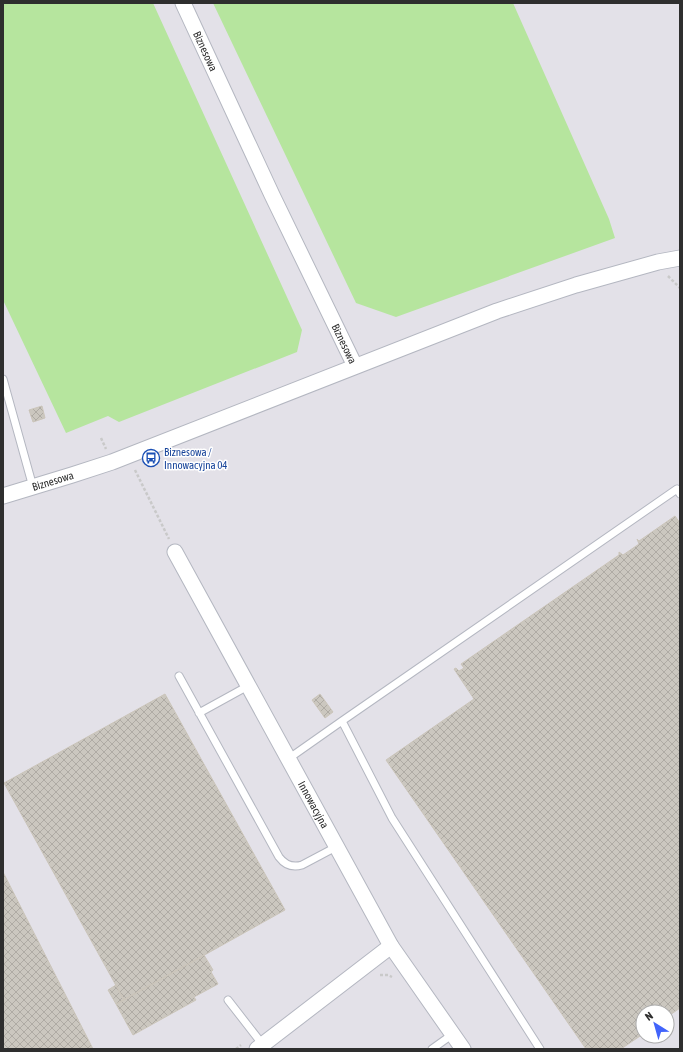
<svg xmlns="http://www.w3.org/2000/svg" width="683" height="1052" viewBox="0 0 683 1052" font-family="'Asap Condensed',sans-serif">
<defs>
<pattern id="building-cross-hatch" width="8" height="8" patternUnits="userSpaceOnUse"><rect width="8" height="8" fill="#cbc7bf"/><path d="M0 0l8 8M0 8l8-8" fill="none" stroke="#afaba4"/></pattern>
</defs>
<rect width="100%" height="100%" fill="#efe9e1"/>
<path fill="#e3e1e8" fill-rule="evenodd" d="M3 3H680V1049H3ZM643 1012H667V1036H643Z"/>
<path fill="#b6e59e" d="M3 3H153L302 330 297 352 119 422 108 416 66 433 3 300Z
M213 3H513L609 219 615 238 396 317 356 303Z"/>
<path fill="url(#building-cross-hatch)" stroke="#cbc5ba" d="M42 406 45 418 33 422 29 410Z
M675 516 680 523V1008L667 1017V1012H643V1034L621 1049H586L386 760 474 699 454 669 456 668 459 671 464 668 461 664 619 555V552L623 555 639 544 637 539 639 541Z
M165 694 285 910 124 1000 4 783Z
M320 694 333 712 325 718 312 700Z
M3 872 93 1049H3Z
M204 955 213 970 211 972 218 984 194 997 196 1000 133 1035 116 1004Z
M116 985 124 1000 116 1004 108 990Z"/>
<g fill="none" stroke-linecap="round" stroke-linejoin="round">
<g stroke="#b4b7c1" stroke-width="9">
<path id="lane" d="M3 379 33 487
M179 676 279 857C285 865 292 868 302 865L336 847
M199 713 248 686
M342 721 392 818 540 1049
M288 759 342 721 677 489 680 494
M228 1000 263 1045
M432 1049 453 1034"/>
</g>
<g stroke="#b4b7c1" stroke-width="17">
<g id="street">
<path id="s1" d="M183 3 272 195 355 366"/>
<path id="s2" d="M3 496 72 475 112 462 497 311 576 285 658 262 680 258"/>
<path id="s3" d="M175 552 391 946 463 1049"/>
<path d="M257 1049 391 946"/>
</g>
</g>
<path stroke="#c9c9c9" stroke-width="2.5" stroke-dasharray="3 2" stroke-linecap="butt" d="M668 276 680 288
M101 438 106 449
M135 470 169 539
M380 975H388L392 977
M236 1049 241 1045"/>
<use href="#lane" stroke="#fff" stroke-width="7"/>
<use href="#street" stroke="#fff" stroke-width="15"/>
</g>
<defs>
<g id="bus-ring" transform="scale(0.9)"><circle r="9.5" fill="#fff" stroke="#1a4fb4" stroke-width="1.5"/><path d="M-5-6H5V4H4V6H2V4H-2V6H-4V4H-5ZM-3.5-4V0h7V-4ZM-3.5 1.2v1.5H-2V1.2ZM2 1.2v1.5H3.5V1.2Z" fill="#1a4fb4"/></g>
</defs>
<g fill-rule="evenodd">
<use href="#bus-ring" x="151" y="458"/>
</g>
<g text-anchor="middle" stroke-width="3" stroke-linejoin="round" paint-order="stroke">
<g font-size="11" fill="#2e2e2e" stroke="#fff">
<text dy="4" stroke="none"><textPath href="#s1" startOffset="53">Biznesowa</textPath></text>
<text dy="4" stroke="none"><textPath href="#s1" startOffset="377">Biznesowa</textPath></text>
<text dy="4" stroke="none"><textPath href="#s2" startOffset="52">Biznesowa</textPath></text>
<text dy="4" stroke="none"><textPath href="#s3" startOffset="288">Innowacyjna</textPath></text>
</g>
<g font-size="11" fill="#164399" stroke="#fff" text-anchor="start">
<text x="164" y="456">Biznesowa /<tspan x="164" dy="13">Innowacyjna 04</tspan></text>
</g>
</g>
<rect width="683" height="1052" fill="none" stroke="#2e2e2e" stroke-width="8"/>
<g transform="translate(655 1024) rotate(323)"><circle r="19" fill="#ffffff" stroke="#ababab"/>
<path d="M0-3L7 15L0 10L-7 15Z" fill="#4264fb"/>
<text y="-6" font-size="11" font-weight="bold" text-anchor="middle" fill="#2e2e2e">N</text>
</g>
</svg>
